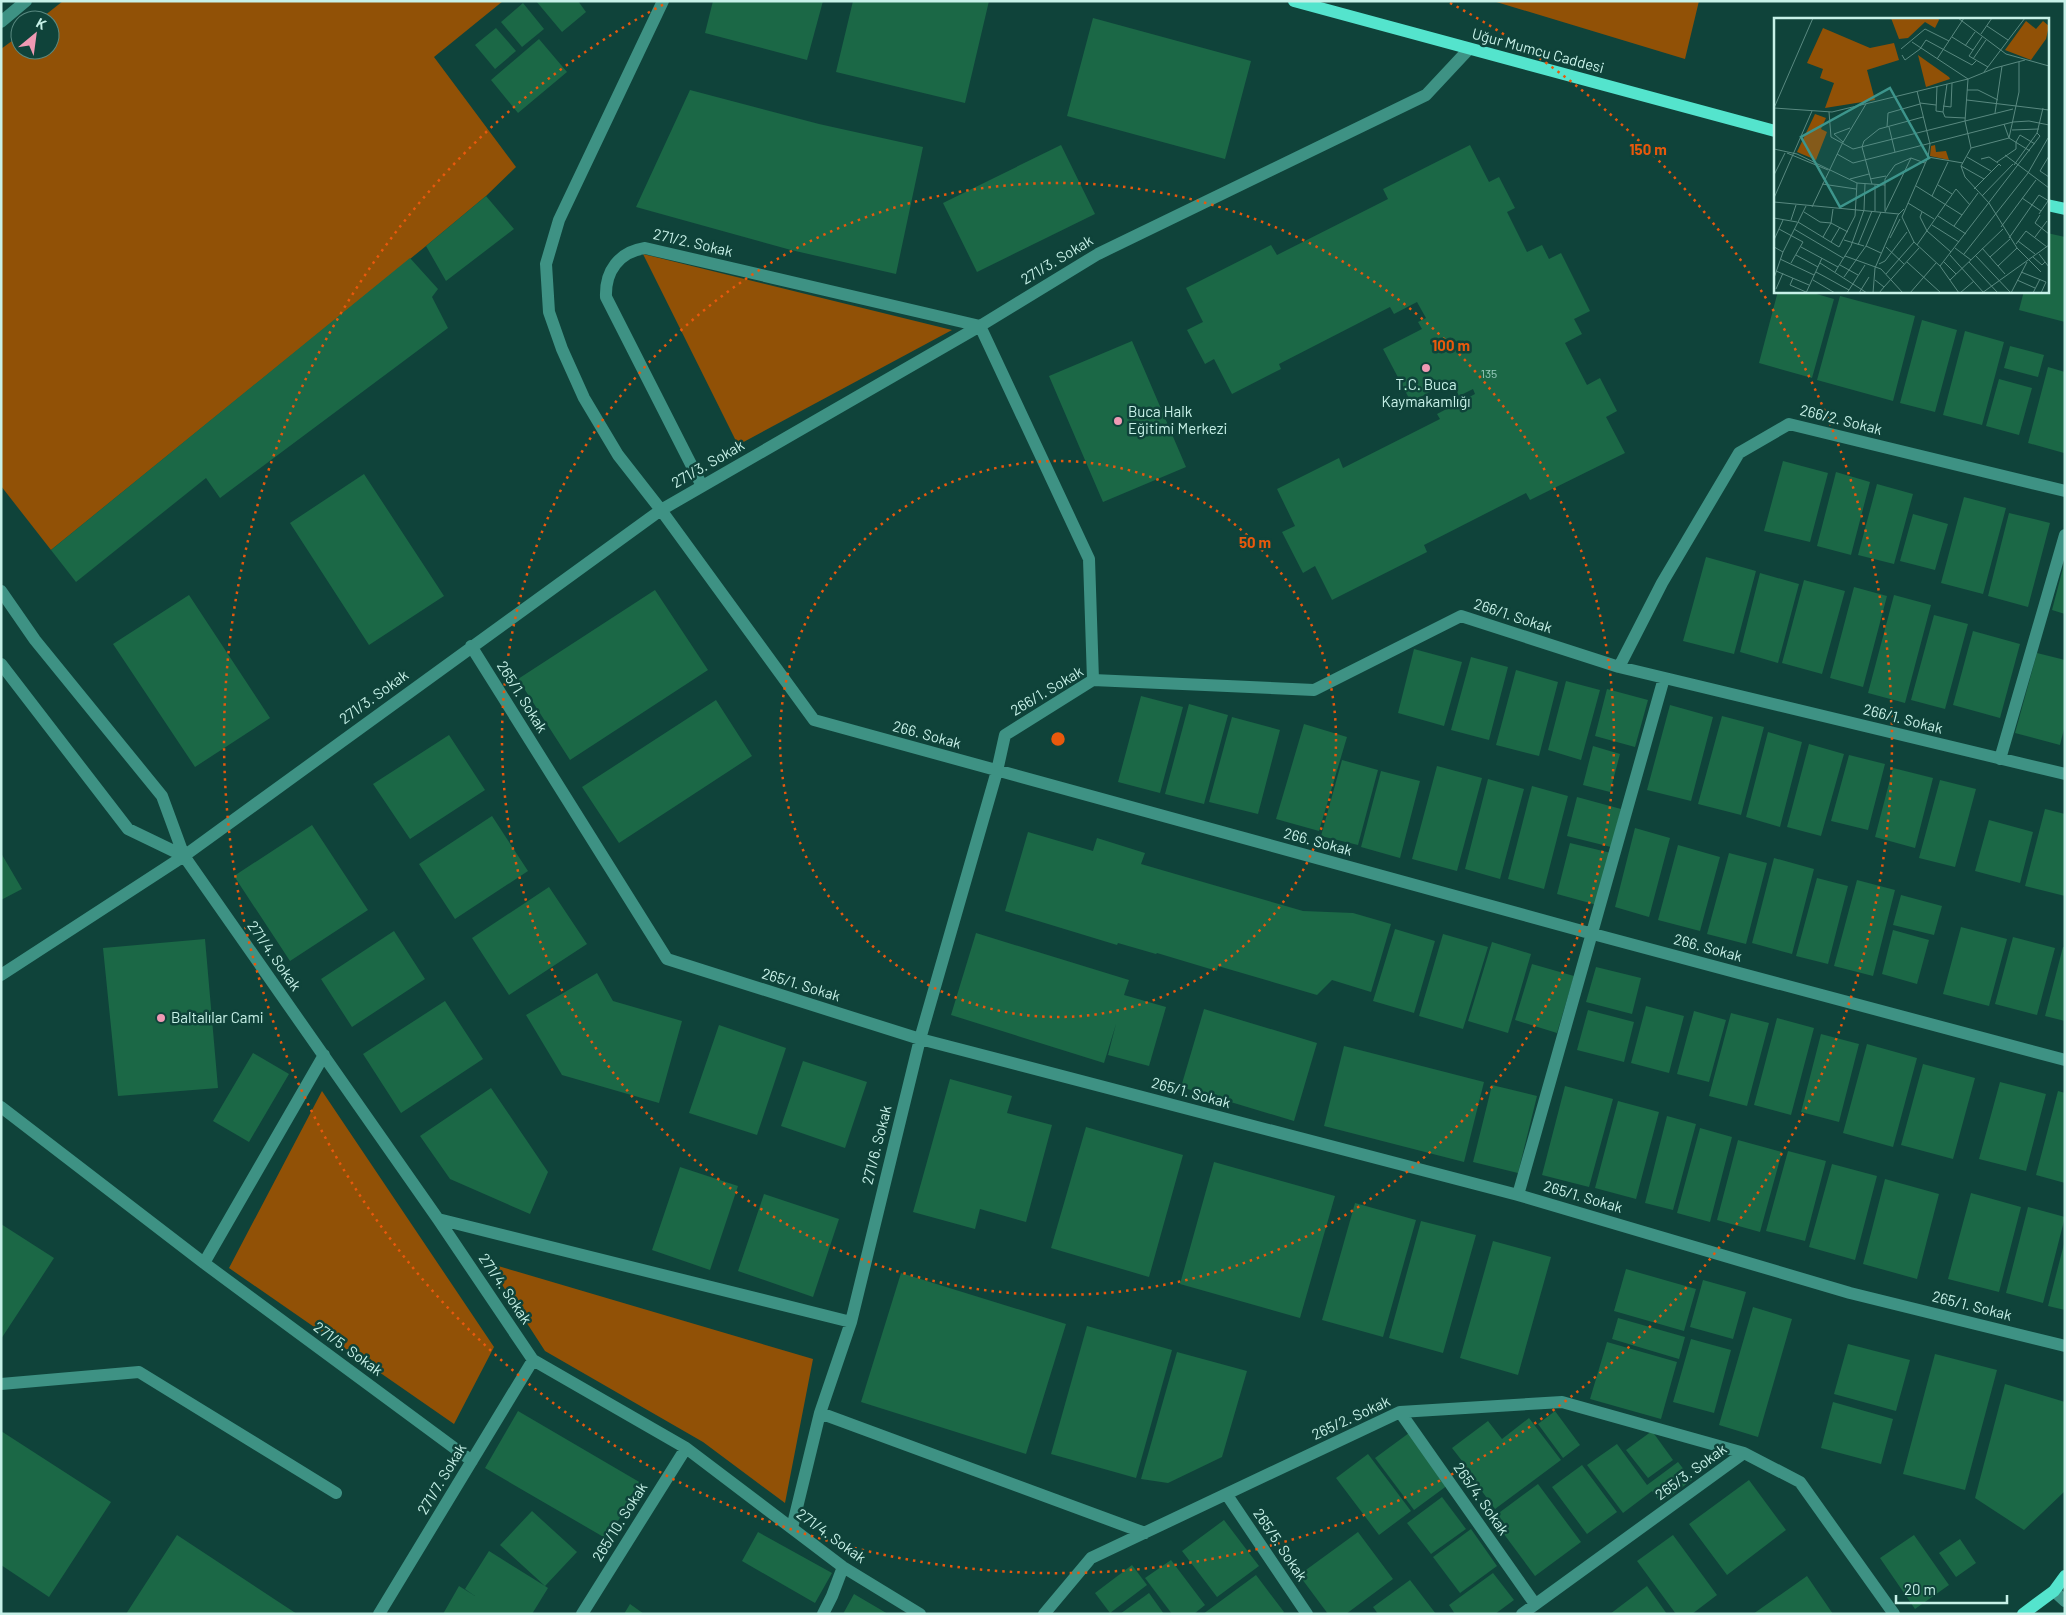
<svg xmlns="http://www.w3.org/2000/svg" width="2066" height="1615" viewBox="0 0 2066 1615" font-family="Barlow,sans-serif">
<rect width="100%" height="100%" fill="#0f433a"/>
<path fill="#915106" d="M63 1H503L434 57 516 167 486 196 426 246 51 550 1 486V49L20 35V50H50V20H39Z
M1493 1H1699L1685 59Z
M643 254 952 330 738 445Z
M322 1091 494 1347 454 1424 229 1268Z
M488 1263 813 1359 785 1503 703 1442 545 1351Z"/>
<path fill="#1b6846" d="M536 1H578L586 12 562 32Z
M713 1H823L807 60 705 33Z
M853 1H989L965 103 836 72Z
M523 3 544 29 522 47 501 22Z
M1093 18 1251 61 1225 159 1067 116Z
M496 28 516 51 495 69 475 45Z
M539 39 567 72 518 113 491 80Z
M690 90 819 124 923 147 896 274 791 250 636 207Z
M1061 145 1095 214 977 272 943 203Z
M1470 145 1489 182 1499 177 1515 208 1507 212 1527 252 1542 245 1549 259 1561 253 1590 311 1574 319 1582 334 1565 343 1587 385 1600 378 1617 411 1606 417 1625 453 1530 500 1526 493 1424 545 1427 552 1332 600 1315 566 1303 573 1282 532 1295 526 1277 489 1339 458 1343 468 1440 419 1437 414 1475 394 1473 389 1459 396 1454 385 1450 387 1447 383 1411 402 1383 349 1422 329 1418 322 1426 318 1417 302 1394 314 1390 307 1279 364 1281 369 1232 394 1214 359 1205 364 1187 330 1203 322 1186 288 1271 245 1277 255 1388 199 1383 189Z
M486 196 514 229 446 281 426 246Z
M2047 233 2065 237V322L2019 310 2024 291H2047Z
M410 258 438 289 432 297 448 328 220 498 206 478 76 582 51 550Z
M1778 291H1806L1834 299 1812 378 1759 363Z
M1840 296 1915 316 1893 401 1817 380Z
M1922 320 1957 330 1935 412 1900 403Z
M1965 331 2004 342 1982 425 1943 415Z
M1132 341 1186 467 1103 502 1049 376Z
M2010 346 2044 355 2038 377 2004 368Z
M2048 367 2065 372 2064 453 2028 443Z
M1999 379 2032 388 2019 435 1986 426Z
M1783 461 1828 473 1810 542 1764 531Z
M1836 472 1870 482 1851 555 1817 546Z
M364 474 444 596 369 645 290 523Z
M1877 484 1913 494 1894 564 1858 555Z
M1964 497 2006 508 1983 594 1941 583Z
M2009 513 2050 523 2028 607 1988 596Z
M1913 514 1948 524 1935 570 1900 561Z
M1706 557 1756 571 1734 654 1683 641Z
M2064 564H2065V614L2052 610Z
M1760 573 1799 584 1778 663 1740 652Z
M1804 580 1845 591 1822 674 1782 663Z
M1854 587 1887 596 1863 687 1830 678Z
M655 590 708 670 570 760 518 679Z
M189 595 270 718 195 767 113 644Z
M1894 595 1931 605 1905 703 1868 693Z
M1934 615 1968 624 1945 709 1911 700Z
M1973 631 2020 644 2000 718 1953 705Z
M1414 649 1462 662 1444 726 1398 713Z
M2037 653 2065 660V725L2060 745 2015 733Z
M1471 657 1508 667 1489 740 1451 730Z
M1516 670 1558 682 1539 756 1496 745Z
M1566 681 1600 690 1581 760 1548 750Z
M1607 689 1648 700 1635 747 1595 736Z
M1141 696 1183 707 1160 793 1118 782Z
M716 700 752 756 619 843 582 787Z
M1189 704 1228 715 1204 804 1165 794Z
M1670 705 1713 717 1691 801 1647 790Z
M1722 716 1764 727 1741 815 1698 804Z
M1232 717 1280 730 1258 814 1209 802Z
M1304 724 1347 737 1319 831 1276 819Z
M1768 732 1802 742 1780 827 1746 817Z
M449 735 485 790 410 839 373 784Z
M1809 744 1844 754 1821 836 1787 827Z
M1593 746 1620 754 1610 792 1583 785Z
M1849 755 1885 764 1868 830 1831 821Z
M1342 760 1378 770 1358 845 1321 836Z
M1437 766 1482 778 1457 871 1412 859Z
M1893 768 1933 778 1915 848 1875 837Z
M1381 771 1420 781 1400 858 1361 847Z
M1488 779 1524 789 1500 879 1465 869Z
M1940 780 1976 789 1955 867 1919 858Z
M1532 786 1568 796 1544 889 1508 879Z
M1577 797 1621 809 1611 847 1567 836Z
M2045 809 2065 814V896L2025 886Z
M492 816 528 871 455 919 419 864Z
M1989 820 2033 832 2020 883 1975 871Z
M312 825 368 910 290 961 234 876Z
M1635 828 1670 838 1649 917 1615 907Z
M1028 832 1093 851 1097 838 1145 853 1141 864 1303 911 1353 913 1391 924 1371 992 1332 980 1317 995 1218 966 1217 971 1157 953 1156 954 1118 943 1117 945 1005 911Z
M1570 843 1611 853 1597 905 1557 894Z
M1678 845 1720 857 1700 931 1658 920Z
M1 853 22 889 1 900Z
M1729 853 1767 863 1746 944 1707 934Z
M1774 858 1814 869 1792 954 1752 943Z
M1817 878 1848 886 1828 964 1796 956Z
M1857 880 1895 890 1873 976 1834 966Z
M549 887 587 944 509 995 472 938Z
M1901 895 1942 906 1934 935 1893 925Z
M1961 927 2007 939 1989 1006 1943 994Z
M1395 929 1435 941 1414 1013 1373 1001Z
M1893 930 1929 940 1917 984 1882 974Z
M394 931 425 979 352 1027 321 979Z
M976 933 1129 980 1124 995 1166 1007 1149 1066 1108 1055 1116 1024 1104 1063 951 1015Z
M1443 934 1488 947 1463 1029 1419 1016Z
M2013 937 2055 948 2037 1015 1995 1004Z
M205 939 218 1088 118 1096 103 948Z
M1492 942 1531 954 1508 1033 1468 1021Z
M2063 947H2065V1021L2045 1016Z
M1532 964 1574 976 1557 1033 1515 1020Z
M1596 967 1641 978 1632 1014 1586 1002Z
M597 973 613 1001 682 1021 659 1103 562 1075 526 1015Z
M445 1001 483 1059 401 1113 363 1054Z
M1646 1006 1684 1016 1669 1073 1631 1063Z
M1204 1009 1317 1043 1294 1121 1181 1087Z
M1588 1010 1634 1022 1624 1062 1577 1050Z
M1694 1011 1726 1020 1709 1082 1677 1074Z
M1731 1013 1769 1023 1747 1106 1709 1096Z
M1777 1018 1814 1028 1791 1115 1754 1105Z
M719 1025 786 1048 757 1135 689 1113Z
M1821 1034 1859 1044 1839 1122 1801 1112Z
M1867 1044 1917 1058 1893 1147 1843 1133Z
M1344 1046 1484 1082 1464 1162 1324 1126Z
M253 1053 289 1074 249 1142 213 1121Z
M803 1061 867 1082 845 1148 781 1126Z
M1923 1064 1975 1078 1953 1159 1901 1145Z
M950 1079 1012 1096 1007 1113 1052 1125 1026 1222 980 1209 975 1229 913 1212Z
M2000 1082 2046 1094 2026 1171 1979 1159Z
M1492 1085 1537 1096 1518 1173 1473 1162Z
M1565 1086 1613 1099 1589 1187 1542 1175Z
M491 1088 548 1172 530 1214 450 1179 420 1136Z
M2058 1091 2065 1093V1183L2036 1175Z
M1618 1101 1659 1112 1636 1199 1595 1188Z
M1667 1116 1696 1124 1673 1210 1645 1203Z
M1086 1127 1183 1155 1149 1277 1051 1248Z
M1700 1128 1732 1137 1710 1222 1677 1213Z
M1738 1140 1782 1152 1760 1232 1717 1220Z
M1788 1151 1826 1161 1805 1241 1766 1231Z
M1214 1162 1335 1196 1300 1318 1180 1284Z
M1832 1164 1877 1176 1855 1260 1809 1247Z
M680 1167 738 1186 710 1270 652 1250Z
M1885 1179 1939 1194 1917 1279 1863 1264Z
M1971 1193 2021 1207 1999 1292 1948 1279Z
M764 1194 839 1219 813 1297 738 1271Z
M1355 1203 1416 1220 1383 1337 1322 1320Z
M2028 1207 2065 1217 2043 1303 2006 1293Z
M1421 1221 1476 1235 1443 1353 1389 1338Z
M1 1224 54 1258 1 1339Z
M1493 1241 1551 1257 1518 1375 1460 1358Z
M2064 1244 2065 1245V1310L2048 1306Z
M1626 1269 1696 1289 1684 1331 1614 1311Z
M901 1273 1066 1324 1026 1454 861 1402Z
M1703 1280 1746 1292 1733 1339 1690 1327Z
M1753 1307 1792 1319 1758 1437 1719 1425Z
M1618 1318 1685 1337 1679 1359 1612 1339Z
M1087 1326 1172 1350 1136 1478 1051 1454Z
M1691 1339 1731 1350 1714 1413 1673 1402Z
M1607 1342 1677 1362 1661 1419 1590 1399Z
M1848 1344 1910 1360 1896 1411 1834 1394Z
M1177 1352 1247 1371 1222 1457 1168 1483 1141 1479Z
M1935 1354 1997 1370 1965 1490 1903 1474Z
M2005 1384 2065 1402V1491L2024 1530 1975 1498Z
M1833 1402 1893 1419 1881 1464 1821 1448Z
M518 1411 641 1483 607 1539 485 1468Z
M1555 1411 1580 1445 1563 1458 1538 1424Z
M1529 1418 1561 1460 1495 1509 1464 1467 1466 1466 1452 1448 1488 1421 1502 1439Z
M1 1431 111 1502 49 1597 1 1565Z
M1652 1431 1673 1460 1648 1478 1626 1450Z
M1409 1433 1448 1485 1414 1510 1375 1458Z
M1617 1444 1647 1485 1678 1462 1692 1480 1661 1503 1652 1491 1623 1513 1587 1465Z
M1368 1454 1411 1511 1379 1535 1336 1478Z
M1582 1465 1617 1512 1587 1534 1552 1487Z
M1749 1480 1786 1530 1727 1575 1689 1524Z
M1538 1484 1581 1542 1535 1576 1492 1518Z
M1442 1497 1466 1529 1431 1554 1407 1523Z
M532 1511 577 1552 545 1586 548 1588 532 1614H443L459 1586 475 1596 465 1589 489 1551 545 1586 500 1545Z
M1224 1520 1259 1566 1217 1597 1182 1551Z
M1471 1529 1497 1566 1460 1593 1433 1557Z
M758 1532 832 1573 815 1603 742 1561Z
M1358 1532 1393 1579 1346 1614H1328L1299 1575Z
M177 1535 297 1614H126Z
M1673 1535 1717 1595 1692 1614H1676L1637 1561Z
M1914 1535 1949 1585 1915 1609 1880 1558Z
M1960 1539 1976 1563 1956 1577 1939 1553Z
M1171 1560 1205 1605 1194 1614H1172L1145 1578Z
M1132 1565 1147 1585 1110 1613 1095 1593Z
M1493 1573 1514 1600 1495 1614H1455L1449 1605Z
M1256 1575 1284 1612 1282 1614H1203Z
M1807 1576 1833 1614H1753Z
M1410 1580 1436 1614H1378L1373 1607Z
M1647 1586 1667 1614H1610Z
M1149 1593 1164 1614H1120Z
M854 1594 888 1614H843Z
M630 1604 644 1614H624Z"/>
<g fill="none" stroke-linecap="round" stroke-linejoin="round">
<path stroke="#3e9284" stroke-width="12" d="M663 1 559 220 546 264 549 312 562 349 584 398 618 455 661 510 814 720 1593 934 2065 1060
M1 22 26 1
M980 326 1089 559 1093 680
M702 486 606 297C605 271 619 252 645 248L980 326
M1 591 35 640 162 796 184 856 438 1219 533 1360 686 1448 843 1567 920 1614
M471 646 667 959 920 1039 1518 1195 1850 1293 2065 1346
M1 664 128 829 184 856
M1619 667 1662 583 1739 453 1789 424 2065 491
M2000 759 2065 535
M1 975 184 856 661 510 980 326 1098 254 1426 95 1469 49
M1 1107 204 1263 472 1461
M1518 1195 1664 678
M438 1219 851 1322
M204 1263 324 1055
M1 1384 139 1372 336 1493
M1400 1412 1535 1604
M820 1413 1145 1533
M1227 1495 1307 1614
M792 1528 820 1413 851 1322 920 1039 997 771 1005 735 1093 680 1314 690 1461 616 1619 667 2065 774
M2054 1591 2065 1601
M379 1614 533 1360
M582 1614 686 1448
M823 1614 832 1596 843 1567
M1044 1614 1091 1558 1400 1412 1562 1402 1744 1453
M1522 1614 1744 1453 1800 1482 1894 1614"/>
<path stroke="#54e4cd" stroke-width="12" d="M1294 1 1775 131
M2047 205 2065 209
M2023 1614 2054 1591 2065 1576"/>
</g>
<g fill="none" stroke="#e8590c" stroke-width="2.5" stroke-dasharray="2.5 5">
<circle cx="1058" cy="739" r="278"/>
<circle cx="1058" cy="739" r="556"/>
<path d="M1450 3A834 834 0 1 1 666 3"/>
</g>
<g fill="#f09ab4" stroke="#0f433a" stroke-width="2">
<circle cx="1426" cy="368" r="5"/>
<circle cx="1118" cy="421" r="5"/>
<circle cx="161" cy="1018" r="5"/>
</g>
<g text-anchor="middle" stroke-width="5" stroke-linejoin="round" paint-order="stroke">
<g font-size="12" fill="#9ccfc0">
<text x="1489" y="378">135</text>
</g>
<g font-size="15" fill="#c7f1e8" stroke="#0f433a">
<text transform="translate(1538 51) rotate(15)" y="5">Uğur Mumcu Caddesi</text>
<text transform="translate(693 243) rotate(13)" y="5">271/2. Sokak</text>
<text transform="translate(1057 260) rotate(-31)" y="5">271/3. Sokak</text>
<text transform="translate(1841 420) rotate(14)" y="5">266/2. Sokak</text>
<text transform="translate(708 464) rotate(-30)" y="5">271/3. Sokak</text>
<text transform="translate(1513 616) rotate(18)" y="5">266/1. Sokak</text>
<text transform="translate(1047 691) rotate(-31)" y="5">266/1. Sokak</text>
<text transform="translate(374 697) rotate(-36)" y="5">271/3. Sokak</text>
<text transform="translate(522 697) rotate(58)" y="5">265/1. Sokak</text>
<text transform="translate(1903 719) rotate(14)" y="5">266/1. Sokak</text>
<text transform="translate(927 735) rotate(15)" y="5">266. Sokak</text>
<text transform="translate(1318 842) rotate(15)" y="5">266. Sokak</text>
<text transform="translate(1708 948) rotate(15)" y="5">266. Sokak</text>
<text transform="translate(274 956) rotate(55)" y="5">271/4. Sokak</text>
<text transform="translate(801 985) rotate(17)" y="5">265/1. Sokak</text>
<text transform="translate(1191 1093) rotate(15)" y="5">265/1. Sokak</text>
<text transform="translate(877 1145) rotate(-76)" y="5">271/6. Sokak</text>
<text transform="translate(1583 1197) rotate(16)" y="5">265/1. Sokak</text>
<text transform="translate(505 1289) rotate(56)" y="5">271/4. Sokak</text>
<text transform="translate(1972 1306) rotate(14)" y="5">265/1. Sokak</text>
<text transform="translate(348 1349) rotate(36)" y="5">271/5. Sokak</text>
<text transform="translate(1351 1418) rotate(-25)" y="5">265/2. Sokak</text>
<text transform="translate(1691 1472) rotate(-36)" y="5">265/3. Sokak</text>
<text transform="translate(442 1479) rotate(-59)" y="5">271/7. Sokak</text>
<text transform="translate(1481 1499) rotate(55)" y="5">265/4. Sokak</text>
<text transform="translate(620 1522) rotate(-58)" y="5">265/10. Sokak</text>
<text transform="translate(831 1536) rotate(36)" y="5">271/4. Sokak</text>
<text transform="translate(1280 1545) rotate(56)" y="5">265/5. Sokak</text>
</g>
<g font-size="15" fill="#c7f1e8" stroke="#0f433a" text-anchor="start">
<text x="1426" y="390" text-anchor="middle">T.C. Buca<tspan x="1426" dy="17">Kaymakamlığı</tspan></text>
<text x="1128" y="417">Buca Halk<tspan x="1128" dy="17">Eğitimi Merkezi</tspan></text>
<text x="171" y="1023">Baltalılar Cami</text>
</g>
</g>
<g transform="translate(1774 18)">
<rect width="275" height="275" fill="#0f433a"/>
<path d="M117 0H164L165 2 161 10 151 4 134 20 125 21ZM252 3 262 11 269 3 275 8 272 21 257 42 231 32ZM49 10 96 30 120 25 125 42 93 52 101 82 51 90 60 65 46 60 49 51 33 45ZM144 37 175 59 176 61 152 69ZM41 96 52 100 47 111 53 114 42 142 23 134ZM161 127 162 134 172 133 175 142 156 138 157 128Z" fill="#915106"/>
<path fill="none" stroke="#598980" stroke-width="1" d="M184 0 232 36 275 48M213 8 234 22M207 16 218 0M178 19 199 32M208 19 195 38 214 49M138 24 194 61 191 103 197 130 187 148 191 159 215 185 243 230 267 254M191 28 201 14M127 31 151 11 175 23M128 37 131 42 146 31 152 22 198 47 202 43M163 41 190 0M199 41 212 22M210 54 251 0M163 68 162 93 169 94M193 72H204L224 82M193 82 275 92M146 85 162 87M169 88 177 89 178 65M0 90 39 0M0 90 58 94 194 61 221 50 251 42M55 94 57 119 79 131 239 91M169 94 173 66M169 94 171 99 191 100M221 95 228 48M230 106 235 120 256 133M113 109 114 95 146 86M115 109 121 134M238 112 265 111M266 118 263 115 269 90M235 120 245 74V44M69 124 60 116 76 110M242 124 246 117 261 126M88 129 90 123 105 111 149 99M88 129 98 166M197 130 235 120M0 131 23 136 83 165 111 167M13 135 54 152M63 136 79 145 239 104 255 103 275 107M231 137 275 170M275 138 266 153 275 159M154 139 189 145M193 139 217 153M207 141 215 139 224 145M223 144 242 131V124M240 147 263 115M187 148 210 161M0 157 11 135M76 161 95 156M96 161 112 158M48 166 82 171M164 167 178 176M142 168 188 197M200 171 225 146 227 148M158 178 174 144M208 178 239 146M0 180 38 93M248 180 267 193M0 184 125 196M134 185 160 201M38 189 68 126 92 86M101 193V167M111 193V161L121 147 137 140M30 194 46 204 57 205 74 214M111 194 137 140 151 145M148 194 146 199 153 213 177 234M265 196 274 183M266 197 261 205 275 216M164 198 192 216M128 199 140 224 166 248 185 275M128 199 154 139 156 126 143 73M0 200 23 204M17 202 22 187M24 204 65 229 81 198 83 165M158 207 185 224M180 208 204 175M227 209 262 162M5 211 29 224 17 245M20 211 69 240M49 219 57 205 59 191M261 219 273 203M116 220 126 201M235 220 265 177 275 183M0 222 9 202M70 222 90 228M244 223 261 236M57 224 66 209M242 226 252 213 273 229M84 227 98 193M143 227 182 171 196 187M92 228 107 235M0 229 9 234 0 260M27 229 64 249M112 229 130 246M181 230 197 242M208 230 231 256M9 234 32 188M190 236 254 155 274 120M265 236 275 249M22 237 44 249M176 237 210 275M201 237 237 275M71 238 107 251 129 275M216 239 236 221M259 239 268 247 271 244M6 241 40 257M133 244 167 275M170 244 182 256M195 244 224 275M46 245 93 275M105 246 111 243 133 214M66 247 84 257M166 248 266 118M224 248 243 230M2 253 35 267M42 254 75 272M61 254 77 228 90 192 91 166M247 254 272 264 267 275M112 256 140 224M70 259 92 228 107 194M19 260 16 267 32 274M39 262 61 275M101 262 110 269 105 275M176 262 229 211M243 262 261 270M110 269 145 230M2 271 9 255M32 275 48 240M73 275 91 247M85 275 95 259M99 275 101 250 124 197 130 191M136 275 162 245M186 275 200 263M208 275 275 227M237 275 253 244M259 275 266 261"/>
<path fill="#3d958c" fill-opacity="0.15" stroke="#3d958c" stroke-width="2.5" d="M116 70 155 140 66 189 27 119Z"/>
<rect width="275" height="275" fill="none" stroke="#c7f1e8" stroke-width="2.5"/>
</g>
<circle cx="1058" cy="739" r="8" fill="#e8590c" stroke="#0f433a" stroke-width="2.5"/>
<g font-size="15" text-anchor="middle" font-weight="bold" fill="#e8590c" stroke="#0f433a" stroke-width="5" stroke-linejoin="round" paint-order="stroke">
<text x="1648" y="155">150 m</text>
<text x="1451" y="351">100 m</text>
<text x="1255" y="548">50 m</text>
</g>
<rect width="2066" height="1615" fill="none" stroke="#c7f1e8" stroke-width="5"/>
<g transform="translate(35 35) rotate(29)"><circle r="24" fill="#0f433a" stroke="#598980"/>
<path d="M0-4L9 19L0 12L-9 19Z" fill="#f09ab4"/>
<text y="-8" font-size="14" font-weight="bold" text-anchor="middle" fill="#c7f1e8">K</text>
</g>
<path d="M1896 1595v8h111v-8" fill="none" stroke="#c7f1e8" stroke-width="2.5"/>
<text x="1904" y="1595" font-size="15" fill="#c7f1e8" stroke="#0f433a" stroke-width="4" paint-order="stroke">20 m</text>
</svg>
